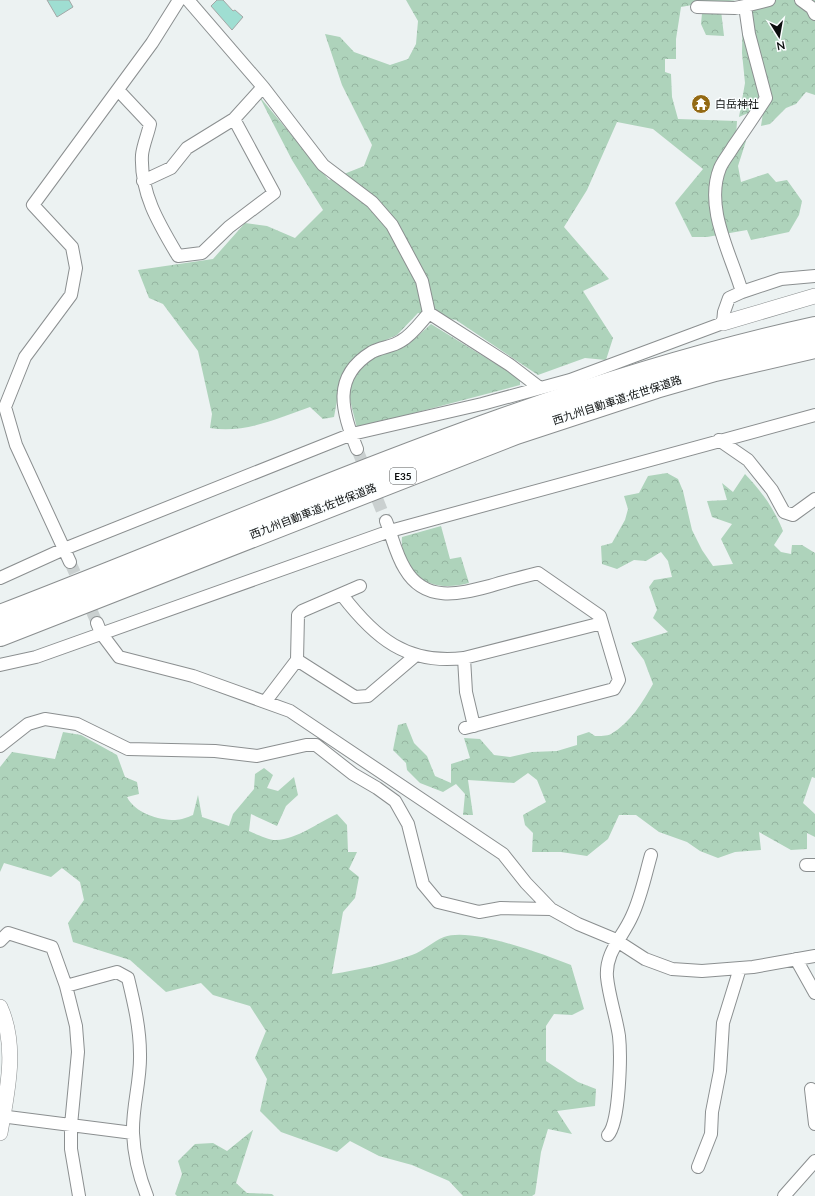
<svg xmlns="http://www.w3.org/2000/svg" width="815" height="1196" viewBox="0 0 815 1196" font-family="Lato,'Noto Sans JP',sans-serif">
<defs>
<pattern id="forest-crowns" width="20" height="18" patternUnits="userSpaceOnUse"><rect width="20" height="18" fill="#aed3bb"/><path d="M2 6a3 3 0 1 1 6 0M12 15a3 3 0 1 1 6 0" fill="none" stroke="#94b4a0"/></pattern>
</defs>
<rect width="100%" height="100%" fill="#ecf2f2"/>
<path fill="url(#forest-crowns)" d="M406 0H738L720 2 724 36 706 35 701 24 703 3 681 7 676 39V59H665V72L671 74 672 97 678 119 737 121 736 137 746 141 738 166 741 182 768 173 776 182 787 180 802 201 799 215 789 232 751 240 747 230 707 237H692L675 203 703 169 653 129 617 122 587 190 564 227 609 279 583 291 613 338 606 360 585 358 538 375 456 320 418 313 397 335 366 349 341 379 334 417 323 419 310 407C278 418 245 434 210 428L212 414 198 351 163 304 149 298 138 270 213 259 245 223 267 226 295 238 323 210 292 160 259 96 329 180 364 166 372 145 342 85 325 34 340 37 354 52 390 65 408 59 416 44 418 21Z
M743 0H815V95L806 92 796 104 786 108 770 124 761 126 764 106 739 117 745 83 742 53Z
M431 324 520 379V385L357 428 349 396 351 377 373 358 409 344Z
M667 473 678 479 683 491 692 530 702 550 713 566 733 564 721 539 732 524 712 517 707 501 727 500 722 483 733 492 745 474C761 491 774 508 783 531L774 545 781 552 791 554 792 545H802L815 553V778L812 777 803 803 815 814V837L807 833V849L791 850 759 832 761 850 735 852 718 858 700 851 687 842 659 832 636 815H619L608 839 587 856 561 852H532L533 833 525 825 523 815 546 802 537 780 528 773 514 783 468 780 473 815H463L465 794 456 784 443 792 420 783 407 770 406 763 393 750 398 725 406 723 414 743 427 756 435 776 451 783V764L470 758 464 738 480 739 494 755 510 757 532 752 557 751 577 745V736L589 732 595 736C600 736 607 736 611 734 630 723 643 702 653 684L644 660 631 643 668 632 653 618 657 610 649 587 654 580 672 577 668 561 661 552 646 561 634 560 617 569 602 564 601 546 612 543 625 520 628 509 624 496 639 493 648 476Z
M441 526 450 559 461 557 469 583C444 590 415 586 406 558 403 551 401 545 402 537Z
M63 732 81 735 117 755 125 777 137 782 139 794 127 797C135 813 158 820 175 820 181 820 188 817 193 815L198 795 202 817 229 826 233 814 254 789 255 774 264 768 273 775 267 788 278 791 294 777 298 795 286 806 277 826 251 814 249 831C256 834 268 840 276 840 298 839 317 823 337 814L347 825 348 852H357L349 869 359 877 355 898 343 912 332 974C359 970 386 964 412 955 424 951 433 941 444 937 472 927 542 954 571 965L584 1009 572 1015 554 1014 546 1026V1061L578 1082 596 1089 595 1106 557 1111 572 1134 548 1129 541 1152 535 1194 532 1196H463L449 1181 412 1165 379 1156 350 1141 337 1152 281 1132 260 1111 267 1079 255 1058 266 1031 250 1006 213 995 201 983 166 992 130 960 73 942 68 923 84 900 80 882 62 868 51 877 4 863 0 872V767L12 752 55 759Z
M253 1130 236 1183 247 1193 272 1194 274 1196H177L175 1194 182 1174 178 1161 195 1144 213 1143 227 1151Z"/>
<path fill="#9fded2" stroke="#a3a7a6" d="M47 0H69L73 7 57 17Z
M217 0H223L233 11 235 10 243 17 232 30 211 6Z"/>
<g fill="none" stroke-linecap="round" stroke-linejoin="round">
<path stroke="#cad0d0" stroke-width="12" stroke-dasharray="12 6" stroke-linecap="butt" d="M357 449 386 521
M70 562 97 623"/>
<g stroke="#8b8f90" stroke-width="14">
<path id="minor" d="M188 0 263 87 323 165 372 202 392 225 422 281 429 313 510 365 540 388
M801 0 812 8 815 14
M697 7 735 8 745 6
M118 90 150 124C148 134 143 145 142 155 140 193 159 224 178 256L202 253 229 227 274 193 234 119 187 148 171 168 143 181
M234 119 263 87
M742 292 781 279 815 276
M719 440 748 460 772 490 784 512 793 515 815 499
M357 449C342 411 331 377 372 352 381 347 392 347 401 341 412 335 421 322 429 313
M386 521C392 536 396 555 405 569 425 603 459 594 490 586 506 581 522 577 538 573L600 616 619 680 614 689 465 728
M70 562 16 445 5 407 25 357 71 295 76 268 72 247 33 205 152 43 179 0
M0 578 64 549 352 434 482 404 570 380 723 323 724 312 729 298 742 292C731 254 704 208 720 168 723 161 729 154 733 147 744 131 755 115 766 98L749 34 745 6 769 0
M342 595C375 638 407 665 464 658L602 623
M97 623 101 633 119 657 193 676 290 711 503 854 526 883 551 909 578 924 614 939 645 959 672 969 702 971 753 967 815 956
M464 658 466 692 474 726
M297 660 355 697 368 696 415 656
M0 665 36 657 390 531 815 415
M265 702 297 660 298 615 302 611 360 586
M0 746 28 724 45 719 77 724 128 749 215 751 257 756 306 745H316L353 774 377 788 395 801 408 824 423 884 438 902 479 912 501 908 551 909
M806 865H815
M0 941 8 933 52 947 66 986 117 972 128 978C134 1003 140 1028 140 1054 141 1080 132 1107 133 1133 134 1155 139 1176 147 1196
M796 959 815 993
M66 986 76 1026 78 1052 71 1125V1149L79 1196
M811 1089 815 1124
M0 1116 133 1133
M608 1135C620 1122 621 1054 619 1036 616 1016 609 997 607 977 605 952 623 937 632 916 641 897 645 876 651 855
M698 1167 711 1134 712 1112 720 1071 723 1023 740 968
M784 1196 815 1161"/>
</g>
<g stroke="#8b8f90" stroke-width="16">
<path id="tertiary" d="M723 323 815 296
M0 1007C18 1047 7 1092 0 1133"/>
</g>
<g stroke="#8b8f90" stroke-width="24">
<path id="motorway" d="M0 616C269 513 532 390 815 328
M0 635 516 433 656 387 715 370 815 347"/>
</g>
<use href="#minor" stroke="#fff" stroke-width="12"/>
<use href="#tertiary" stroke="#fff" stroke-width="15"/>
<use href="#motorway" stroke="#fff" stroke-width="22"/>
</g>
<defs>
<g id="temple-disc" transform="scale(1)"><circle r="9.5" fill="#936913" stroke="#fbfeff"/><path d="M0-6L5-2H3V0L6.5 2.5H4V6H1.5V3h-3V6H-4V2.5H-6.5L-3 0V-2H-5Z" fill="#fff"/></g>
</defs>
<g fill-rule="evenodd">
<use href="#temple-disc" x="701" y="104"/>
</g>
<g text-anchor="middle" stroke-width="3" stroke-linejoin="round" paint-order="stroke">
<rect fill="#fbfeff" stroke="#545656" stroke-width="1" x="390" y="468" width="26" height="16" rx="3"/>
<g font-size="10" font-weight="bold" fill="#0c0e0e">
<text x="403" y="480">E35</text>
</g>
<g font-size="11" fill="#0c0e0e" stroke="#fbfeff" text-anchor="start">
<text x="715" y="108">白岳神社</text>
</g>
<g font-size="11" fill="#0c0e0e" stroke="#fbfeff">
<text transform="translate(617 400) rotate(-18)" y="4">西九州自動車道;佐世保道路</text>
<text transform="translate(313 511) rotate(-21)" y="4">西九州自動車道;佐世保道路</text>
</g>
</g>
<g transform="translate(779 36) rotate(169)" stroke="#fbfeff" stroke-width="3" paint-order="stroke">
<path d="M0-3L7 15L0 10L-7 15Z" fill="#0c0e0e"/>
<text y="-6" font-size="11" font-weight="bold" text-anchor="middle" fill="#0c0e0e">N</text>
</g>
</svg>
